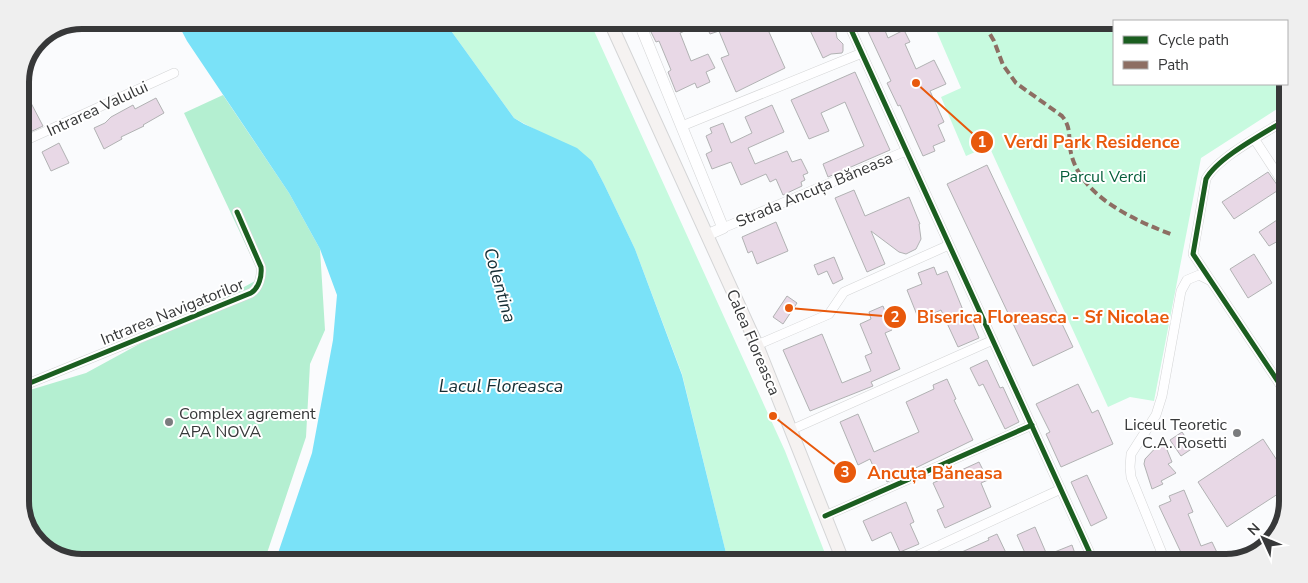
<svg xmlns="http://www.w3.org/2000/svg" width="1308" height="583" viewBox="0 0 1308 583" font-family="'Nunito Sans',sans-serif">
<rect width="100%" height="100%" fill="#fafbfd"/>
<path fill="#c7fadf" d="M444 21 590 22 785 451 828 561H728L682 374 635 249 604 184 592 161 514 118Z
M933 23 1114 24V84H1287V74L1288 102 1201 158 1154 401 1130 397 1108 407 989 146 966 156 941 97 961 88Z"/>
<path fill="#b4efd1" d="M223 95 289 193 320 249 325 330 310 364 306 437 265 559 58 558 32 539 20 506V393L86 373 257 280 258 271 184 113Z"/>
<path fill="#7ae2f8" d="M176 20 444 21 514 118 524 124 577 148 592 161 604 184 635 249 682 375 728 561 276 559 312 453 333 340 337 295 320 249 289 193 187 41Z"/>
<path fill="#e8d8e6" stroke="#b1b2b3" d="M668 22 704 23 680 33 691 61 708 54 715 68 706 72 710 82 697 88 695 83 676 92 668 72 671 70 659 41 656 42 650 30Z
M705 23H765L785 68 736 92 721 58 729 55 719 31 710 34Z
M816 23H830L836 32 837 38 843 44V51L842 53 831 54 823 58 808 26Z
M864 23H882L888 38 904 30 910 42 905 44 916 69 934 60 946 84 930 91 944 122 938 125 945 141 933 146 935 151 923 156 900 105 898 106 887 83 891 81Z
M855 72 890 150 828 177 823 164 864 146 845 102 821 113 829 131 809 139 791 100Z
M156 98 164 113 143 125 144 126 121 137 122 139 104 149 94 128 105 123 111 117 133 105 135 109Z
M31 103 43 126 28 133 20 119V109Z
M772 105 784 132 748 148 755 164 787 151 792 162 801 159 808 173 803 175 805 180 801 182 802 186 783 195 776 179 770 182 766 174 741 185 731 162 712 169 706 154 712 151 706 136 712 133 710 128 723 123 731 143 752 133 745 117Z
M59 143 69 163 51 171 42 152Z
M20 161 31 183 20 189Z
M987 165 1073 347 1033 366 947 184Z
M1268 172 1280 189 1234 219 1222 202Z
M854 190 865 216 909 197 920 224H919L921 239 916 249 906 254 899 252 871 231 885 264 867 272 835 198Z
M1286 214V250L1280 240 1269 246 1259 232Z
M776 222 788 251 757 264 752 251 748 253 742 237Z
M1254 254 1272 283 1248 298 1230 269Z
M834 257 843 279 833 284 827 271 818 275 814 265Z
M934 267 937 275 947 271 965 315 969 314 979 338 958 347 941 310 919 320 907 290 922 284 918 273Z
M787 296 797 303 783 324 773 317Z
M883 306 892 330 885 333 900 369 871 382 873 386 810 411 783 350 822 334 842 383 871 371 865 356 872 353 860 324 871 319 869 312Z
M987 360 1000 388 1003 387 1019 422 1005 429 983 384 979 386 970 368Z
M947 379 956 399 954 400 973 440 887 482 882 472 877 475 870 459 858 465 840 422 858 414 874 452 919 432 906 402 934 389 933 385Z
M1078 384 1092 413 1098 410 1113 444 1061 467 1046 434 1050 432 1036 404Z
M1182 432 1193 448 1181 456 1170 440Z
M1263 439 1284 471V490L1227 527 1198 482Z
M1163 440 1172 462 1168 464 1176 473 1161 481 1163 484 1152 489 1144 464 1145 459Z
M979 462 988 480 981 483 991 507 945 528 937 510 944 507 933 483Z
M1087 475 1107 518 1091 526 1071 482Z
M1184 490 1193 512 1188 514 1201 546 1212 542 1222 563H1186L1159 506 1171 501 1169 496Z
M906 502 914 522 910 524 919 544 900 552 891 532 872 541 863 521Z
M1035 527 1047 555 1072 545 1078 562H1029L1017 535Z
M997 534 1008 557 996 562H939L989 540 988 538Z"/>
<g fill="none" stroke-linecap="round" stroke-linejoin="round">
<g stroke="#d4d5d6" stroke-width="10">
<path id="minor" d="M848 23 1094 562
M641 27 652 22
M682 126 862 53
M1255 140 1287 189
M20 143 174 73
M723 228 906 151
M757 345 829 314 844 292 949 245
M20 387 251 293C259 288 262 276 261 267L237 212
M1285 392 1193 254 1206 179C1218 157 1265 133 1287 119
M791 430 993 340
M825 516 1032 425
M903 562 1061 489
M1166 563 1131 477 1130 467 1131 454 1156 415 1162 396 1181 291 1187 280 1199 275 1209 280"/>
</g>
<g stroke="#d4d5d6" stroke-width="12">
<path id="tertiary" d="M639 22 723 228 707 235"/>
</g>
<g stroke="#d4d5d6" stroke-width="14">
<path id="secondary" d="M610 22 757 345 843 561"/>
</g>
<use href="#minor" stroke="#fefeff" stroke-width="9"/>
<use href="#tertiary" stroke="#fefeff" stroke-width="11"/>
<use href="#secondary" stroke="#f5f2f1" stroke-width="12"/>
<path stroke="#8d6e63" stroke-width="4" stroke-dasharray="8 4" stroke-linecap="butt" d="M984 24 994 41 1003 65 1016 83 1062 116C1073 129 1067 141 1072 157 1084 198 1136 221 1173 235"/>
<g stroke="#fff" stroke-width="8">
<path id="cycleway" d="M848 23 1094 562
M20 387 251 293C259 288 262 276 261 267L237 212
M1285 392 1193 254 1206 179C1218 157 1265 133 1287 119
M825 516 1032 425"/>
</g>
<use href="#cycleway" stroke="#1b5e20" stroke-width="5"/>
</g>
<g fill="#7b7c7e" stroke="#fff" stroke-width="2">
<circle cx="169" cy="422" r="5"/>
<circle cx="1237" cy="433" r="5"/>
</g>
<g text-anchor="middle" stroke-width="4" stroke-linejoin="round" paint-order="stroke">
<g font-size="16" fill="#373839" stroke="#fff">
<text transform="translate(97 108) rotate(-25)" y="6">Intrarea Valului</text>
<text transform="translate(814 189) rotate(-23)" y="6">Strada Ancuța Băneasa</text>
<text transform="translate(172 311) rotate(-22)" y="6">Intrarea Navigatorilor</text>
<text transform="translate(754 342) rotate(67)" y="6">Calea Floreasca</text>
</g>
<g font-size="16" fill="#065e3b" stroke="#fff">
<text x="1103" y="182">Parcul Verdi</text>
</g>
<g font-size="16" fill="#373839" stroke="#fff" text-anchor="start">
<text x="179" y="419">Complex agrement<tspan x="179" dy="18">APA NOVA</tspan></text>
<text x="1227" y="430" text-anchor="end">Liceul Teoretic<tspan x="1227" dy="18">C.A. Rosetti</tspan></text>
</g>
<g font-size="18" font-style="italic" fill="#162e34" stroke="#fff">
<text transform="translate(500 285) rotate(74)" y="6">Colentina</text>
<text x="501" y="392">Lacul Floreasca</text>
</g>
</g>
<path d="M0 0H1308V583H0ZM82 29H1226A53 53 0 0 1 1279 82V501A53 53 0 0 1 1226 554H82A53 53 0 0 1 29 501V82A53 53 0 0 1 82 29Z" fill="#efefef" fill-rule="evenodd"/>
<path fill="none" stroke="#373839" stroke-width="6" d="M82 29H1226A53 53 0 0 1 1279 82V501A53 53 0 0 1 1226 554H82A53 53 0 0 1 29 501V82A53 53 0 0 1 82 29Z"/>
<path fill="none" stroke="#e8590c" stroke-width="2" d="M916 83L982 142M789 308L895 317M773 416L845 472"/>
<g fill="#e8590c" stroke="#fff" stroke-width="2">
<circle cx="916" cy="83" r="5"/>
<circle cx="789" cy="308" r="5"/>
<circle cx="773" cy="416" r="5"/>
<circle cx="982" cy="142" r="12"/>
<circle cx="895" cy="317" r="12"/>
<circle cx="845" cy="472" r="12"/>
</g>
<g font-size="15" text-anchor="middle" font-weight="bold" fill="#fff">
<text x="982" y="147">1</text>
<text x="895" y="322">2</text>
<text x="845" y="477">3</text>
</g>
<g font-size="18" text-anchor="middle" font-weight="bold" fill="#e8590c" stroke="#fff" stroke-width="4" stroke-linejoin="round" paint-order="stroke">
<text x="1092" y="148">Verdi Park Residence</text>
<text x="1043" y="323">Biserica Floreasca - Sf Nicolae</text>
<text x="935" y="479">Ancuța Băneasa</text>
</g>
<rect x="1113" y="20" width="175" height="65" fill="#ffffff" stroke="#afafb0"/>
<rect x="1123" y="36" width="25" height="8" fill="#1b5e20" stroke="#afafb0"/>
<text x="1158" y="45" font-size="15" fill="#373839">Cycle path</text>
<rect x="1123" y="61" width="25" height="8" fill="#8d6e63" stroke="#afafb0"/>
<text x="1158" y="70" font-size="15" fill="#373839">Path</text>
<g transform="translate(1263 538) rotate(314)" stroke="#ffffff" stroke-width="4" paint-order="stroke">
<path d="M0-4L9 19L0 12L-9 19Z" fill="#373839"/>
<text y="-8" font-size="14" font-weight="bold" text-anchor="middle" fill="#373839">N</text>
</g>
</svg>
